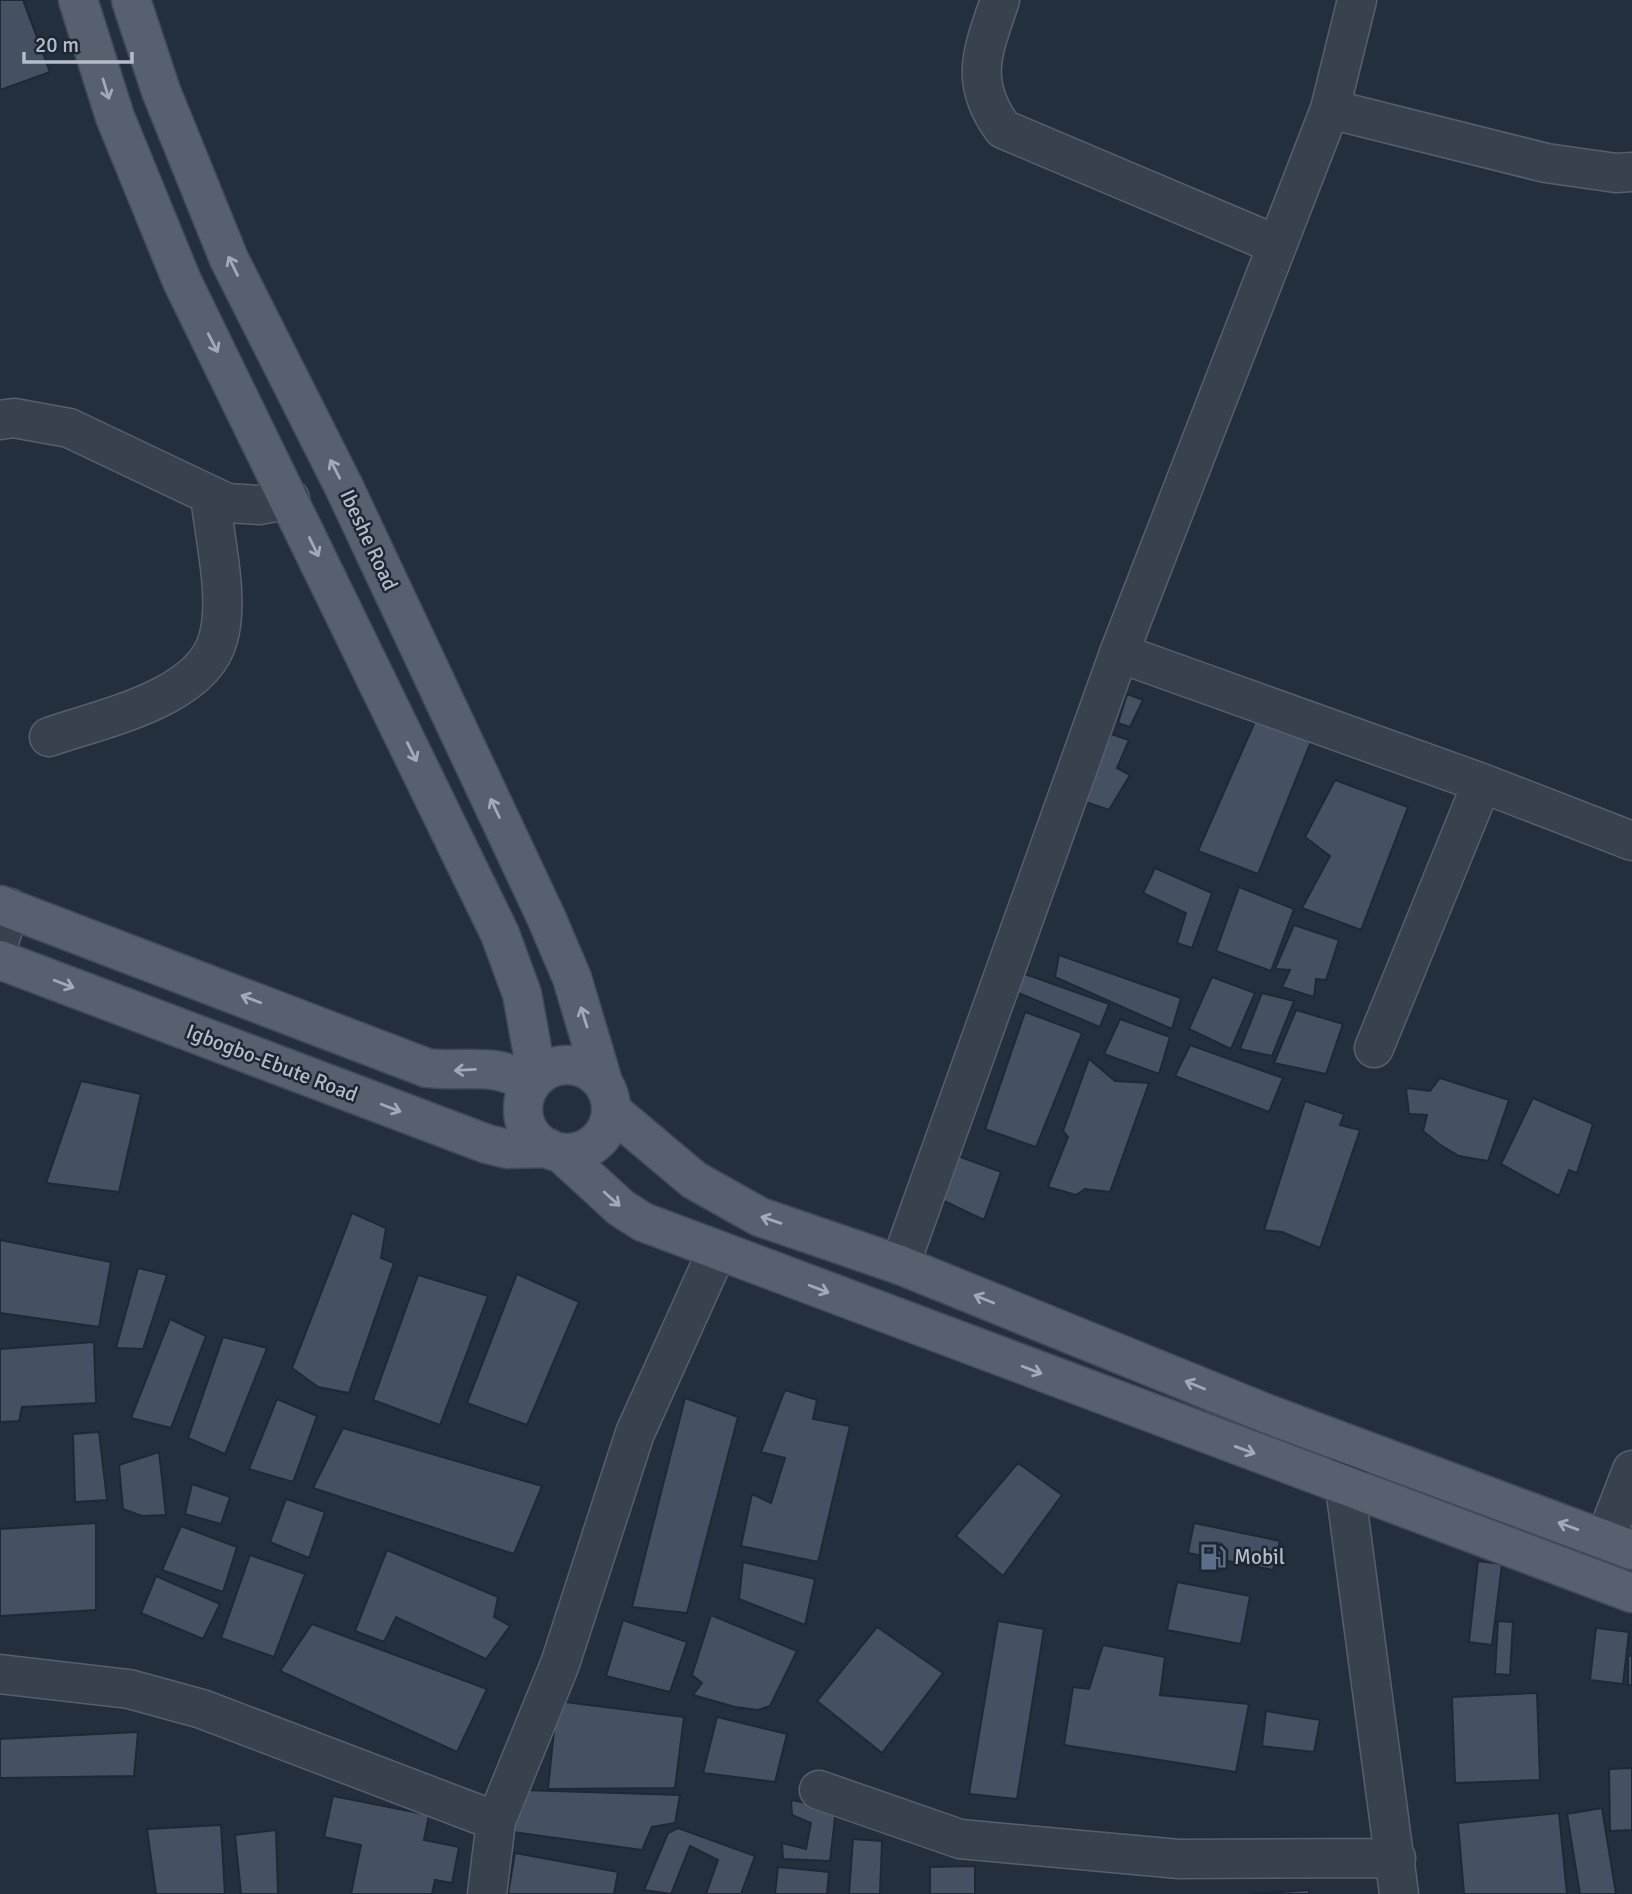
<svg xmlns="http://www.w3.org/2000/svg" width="1632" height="1894" viewBox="0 0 1632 1894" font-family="Signika,sans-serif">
<rect width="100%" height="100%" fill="#242f3e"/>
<path fill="#455162" stroke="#1f2835" stroke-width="2" d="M0 0H23L50 72 0 90Z
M1127 694 1143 700 1130 727 1118 723Z
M1257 717 1312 739 1258 874 1198 851Z
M1111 734 1129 740 1117 768 1130 775 1109 810 1083 801Z
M1335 780 1408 807 1361 930 1302 908 1330 856 1305 837Z
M1155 868 1212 893 1192 948 1177 943 1186 913 1143 893Z
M1239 887 1294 909 1271 971 1216 951Z
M1294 925 1339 940 1326 980 1316 979 1314 997 1282 987 1290 970 1275 969Z
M1059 955 1181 998 1172 1029 1055 977Z
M1025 974 1109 1004 1100 1027 1016 992Z
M1212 977 1255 993 1231 1049 1189 1029Z
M1262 993 1294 1001 1272 1056 1240 1049Z
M1296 1010 1343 1024 1326 1074 1274 1063Z
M1025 1012 1082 1033 1036 1147 985 1129Z
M1120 1019 1170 1037 1159 1074 1104 1054Z
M1190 1045 1283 1078 1269 1112 1175 1076Z
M1089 1059 1115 1081 1149 1083 1110 1192 1085 1189 1076 1195 1048 1187 1068 1137 1063 1131Z
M1440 1078 1509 1100 1488 1161 1459 1156 1439 1144 1423 1131 1427 1115 1409 1114 1406 1088 1430 1091Z
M81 1081 141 1094 119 1192 46 1183Z
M1533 1098 1593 1124 1577 1173 1569 1170 1559 1196 1501 1164Z
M1305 1101 1344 1114 1340 1125 1360 1130 1320 1248 1282 1232 1264 1230Z
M958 1156 1001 1172 984 1220 942 1200Z
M352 1213 386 1228 381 1258 394 1263 349 1393 318 1387 292 1368Z
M0 1240 111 1262 99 1327 0 1313Z
M138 1268 167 1275 143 1349 116 1348Z
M517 1274 579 1302 527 1425 467 1403Z
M418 1275 488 1296 440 1425 373 1400Z
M170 1319 206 1336 171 1428 131 1418Z
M223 1337 267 1348 225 1454 188 1438Z
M94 1342 96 1403 22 1407 19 1421 0 1422V1349Z
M785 1390 817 1400 813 1419 850 1426 818 1562 741 1546 752 1494 771 1503 785 1458 761 1452Z
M685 1398 738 1417 687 1613 632 1607Z
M277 1399 317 1416 293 1482 249 1469Z
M343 1428 542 1486 514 1554 313 1488Z
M99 1432 107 1500 75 1502 73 1434Z
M159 1452 166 1515 142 1516 123 1509 119 1465Z
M1018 1463 1062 1495 1003 1576 956 1536Z
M192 1484 230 1497 221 1524 185 1514Z
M286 1499 325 1512 309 1558 270 1542Z
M96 1523V1610L0 1616V1529Z
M1194 1523 1280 1541 1273 1570 1188 1553Z
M181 1526 237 1547 223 1592 162 1570Z
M387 1550 498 1597 494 1617 510 1626 486 1659 396 1617 384 1642 355 1631Z
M250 1555 305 1574 274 1657 221 1638Z
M1478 1561 1502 1564 1492 1645 1469 1642Z
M743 1562 815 1579 805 1625 739 1599Z
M156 1576 220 1604 203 1639 141 1613Z
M1177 1582 1250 1596 1241 1644 1167 1630Z
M711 1615 797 1651 770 1706 758 1710 735 1707 693 1695 702 1683 692 1675Z
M623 1620 687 1642 670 1692 606 1676Z
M998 1621 1044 1629 1017 1799 969 1794Z
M1498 1621 1513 1622 1510 1675 1495 1674Z
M312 1624 487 1689 457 1752 280 1671Z
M877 1627 943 1673 882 1753 817 1701Z
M1596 1628 1629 1632 1623 1684 1590 1680Z
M1103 1645 1165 1657 1160 1695 1249 1704 1236 1772 1064 1745 1073 1687 1089 1689Z
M1628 1656H1632V1685H1628Z
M1537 1693 1540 1780 1455 1783 1452 1697Z
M557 1701 684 1717 675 1788 548 1789Z
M1266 1711 1320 1720 1314 1752 1262 1746Z
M717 1717 787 1734 775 1782 703 1773Z
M138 1732 134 1776 0 1778V1739Z
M1632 1768V1830L1610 1831 1609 1769Z
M523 1790 680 1795 675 1823 652 1827 642 1850 513 1832Z
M333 1796 429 1815 424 1840 459 1847 452 1883 435 1880 432 1894H351L361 1845 324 1837Z
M791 1800 836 1809 830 1861 783 1859 782 1843 806 1849 811 1823 792 1815Z
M1602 1808 1616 1894H1580L1567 1814Z
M1559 1813 1567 1894H1464L1458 1823Z
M221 1825 225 1894H156L147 1829Z
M678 1828 755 1856 741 1894H706L718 1860 690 1846 671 1894 644 1890 668 1833Z
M276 1830 278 1894H241L235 1835Z
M853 1839 882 1841 880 1894H849Z
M515 1853 618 1872 614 1894H508Z
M975 1866V1894H930V1867Z
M778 1867 829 1872 827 1894H775Z
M1309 1890V1894H1250Z"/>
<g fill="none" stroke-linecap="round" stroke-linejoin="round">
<g stroke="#565f6c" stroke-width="41">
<path id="minor" d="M1000 0C983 51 968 81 1003 129L1277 245
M1330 109 1546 163 1616 173 1632 172
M0 420 14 418 69 428 227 503 259 505 290 499
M1119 653 1482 783 1632 841
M49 737C100 719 202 699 218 639 230 599 214 536 210 495
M0 939 10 908
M1374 1048 1482 783
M900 1265 1119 653 1330 109 1357 0
M1351 1456 1345 1487 1399 1894
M1605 1540 1632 1470
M0 1674 129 1689 202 1709 496 1821
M819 1790 960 1839 1179 1859 1396 1858
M487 1894 496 1821 560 1664 635 1433 717 1251"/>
</g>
<g stroke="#414a57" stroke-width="41">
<path id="major" d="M78 0 115 117 182 281 500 934 522 994 537 1076
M131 0 161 91 229 259 344 487 546 917 572 978 603 1082
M0 905 427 1068C465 1073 498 1060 529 1085
M0 960 487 1144 508 1149 548 1148
M523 1109a44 44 0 1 1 88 0a44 44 0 1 1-88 0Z
M612 1111 694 1180 760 1217 900 1265 1265 1413 1632 1550
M561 1153 621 1208 643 1222 1632 1593"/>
</g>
<use href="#minor" stroke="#38414e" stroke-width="38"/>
<use href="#major" stroke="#56606e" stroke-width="38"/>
</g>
<defs><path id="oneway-shaft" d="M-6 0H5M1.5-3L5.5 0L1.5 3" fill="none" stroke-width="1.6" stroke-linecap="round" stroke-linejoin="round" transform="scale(1.75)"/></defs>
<g stroke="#a1aab7">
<use href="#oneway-shaft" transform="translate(106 89) rotate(73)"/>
<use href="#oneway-shaft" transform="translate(233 266) rotate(-116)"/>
<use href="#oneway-shaft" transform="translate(213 343) rotate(63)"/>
<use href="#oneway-shaft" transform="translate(335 469) rotate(-117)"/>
<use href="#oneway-shaft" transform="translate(314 547) rotate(64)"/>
<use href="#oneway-shaft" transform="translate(412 752) rotate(64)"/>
<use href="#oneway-shaft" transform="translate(495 808) rotate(-115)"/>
<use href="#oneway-shaft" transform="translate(64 984) rotate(21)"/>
<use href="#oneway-shaft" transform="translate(251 999) rotate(-159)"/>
<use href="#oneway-shaft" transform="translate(584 1017) rotate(-107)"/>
<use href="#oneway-shaft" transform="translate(465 1070) rotate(177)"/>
<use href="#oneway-shaft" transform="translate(391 1108) rotate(21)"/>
<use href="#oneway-shaft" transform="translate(612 1199) rotate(42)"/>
<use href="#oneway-shaft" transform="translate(771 1220) rotate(-161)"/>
<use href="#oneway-shaft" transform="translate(819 1289) rotate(21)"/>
<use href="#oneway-shaft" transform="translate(984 1299) rotate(-158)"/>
<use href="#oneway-shaft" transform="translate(1032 1370) rotate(21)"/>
<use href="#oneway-shaft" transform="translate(1195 1385) rotate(-158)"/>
<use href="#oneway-shaft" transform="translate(1245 1450) rotate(20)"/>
<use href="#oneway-shaft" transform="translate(1568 1526) rotate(-160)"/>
</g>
<defs>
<g id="fuel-bare" transform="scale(2.1)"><path d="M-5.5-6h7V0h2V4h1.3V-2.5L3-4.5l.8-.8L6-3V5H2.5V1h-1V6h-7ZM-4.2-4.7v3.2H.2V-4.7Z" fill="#5c6f8a" stroke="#1d2633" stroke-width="2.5" paint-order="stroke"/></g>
</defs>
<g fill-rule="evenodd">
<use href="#fuel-bare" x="1213" y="1557"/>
</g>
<g text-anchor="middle" stroke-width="5" stroke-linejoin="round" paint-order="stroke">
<g font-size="21" fill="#b4bcc9" stroke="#1d2633">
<text transform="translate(369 540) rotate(65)" y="7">Ibeshe Road</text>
<text transform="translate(272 1063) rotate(21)" y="7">Igbogbo-Ebute Road</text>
</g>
<g font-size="21" fill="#b4bcc9" stroke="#1d2633" text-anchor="start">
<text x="1234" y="1564">Mobil</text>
</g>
</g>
<path d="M24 52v10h108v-10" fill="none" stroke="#b4bcc9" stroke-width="3.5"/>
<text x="35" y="52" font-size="21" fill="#b4bcc9" stroke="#1d2633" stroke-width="5" paint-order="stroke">20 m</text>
</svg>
